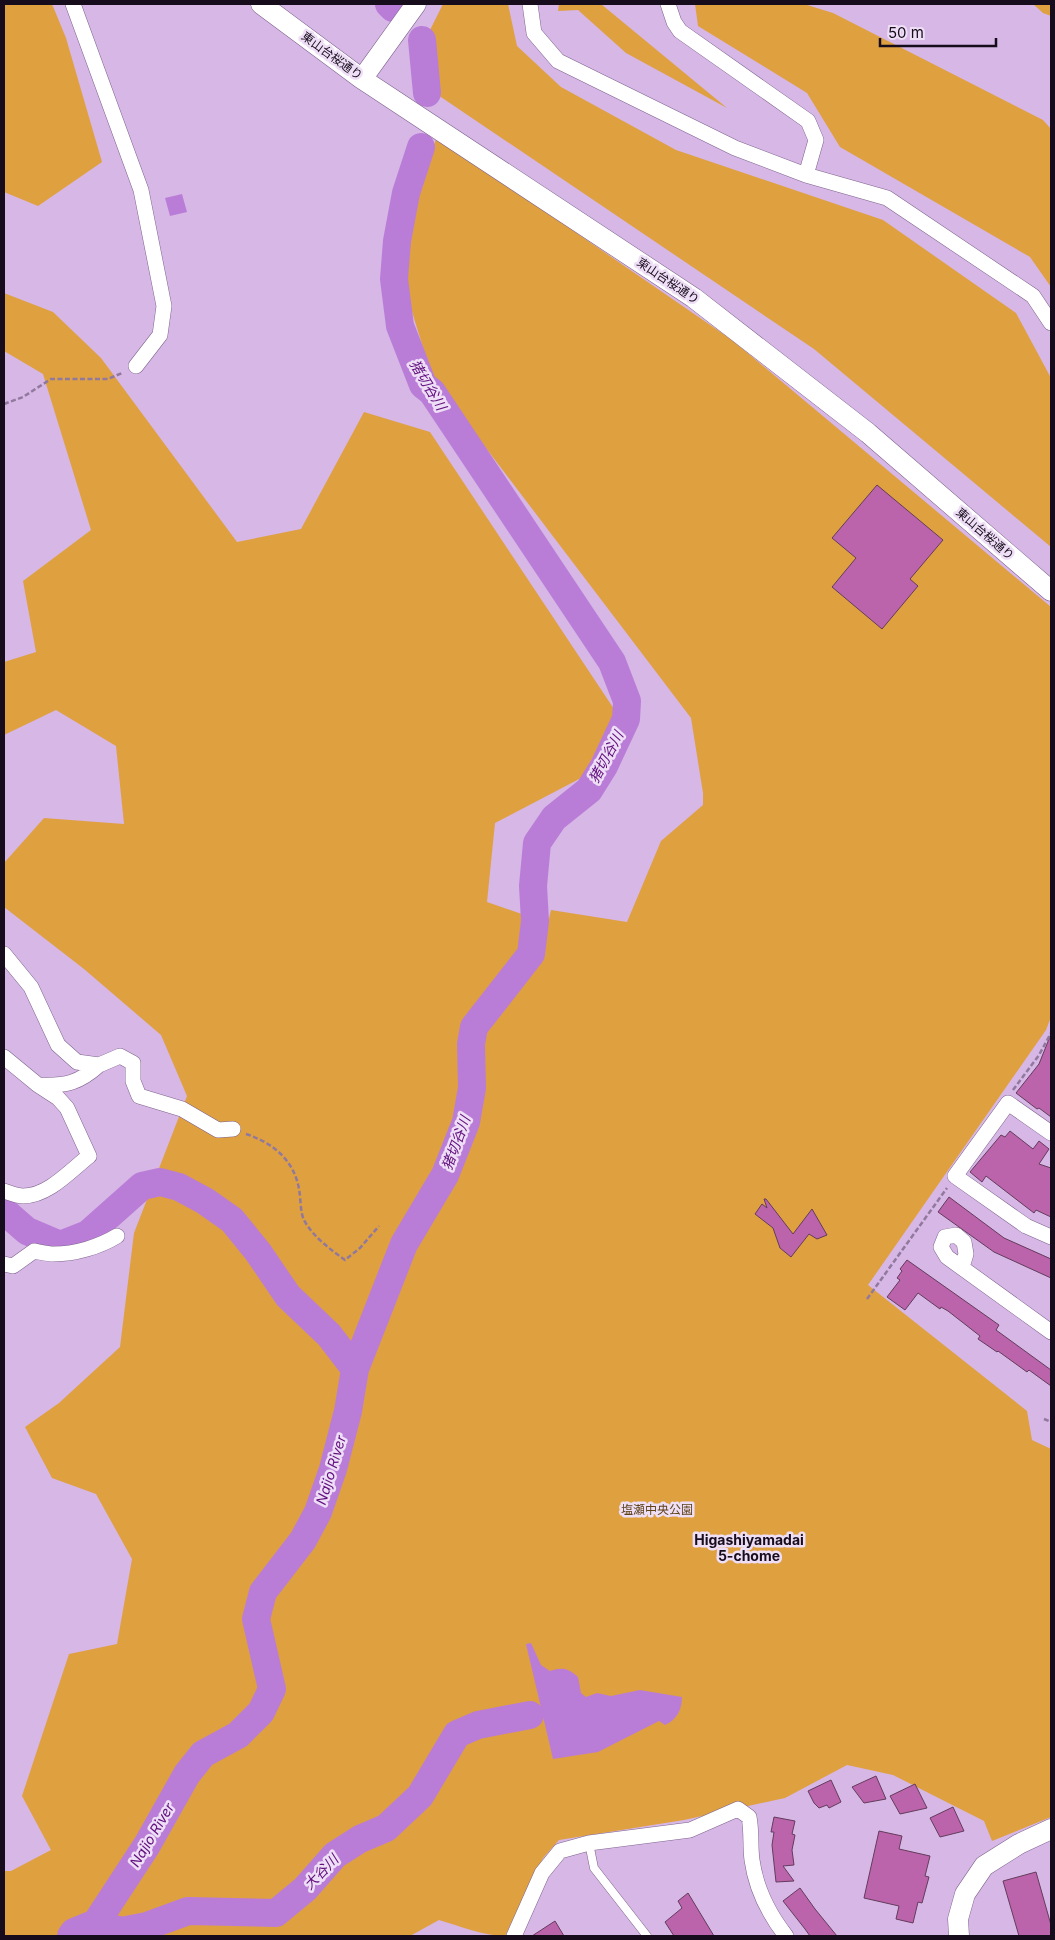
<svg xmlns="http://www.w3.org/2000/svg" width="1055" height="1940" viewBox="0 0 1055 1940" font-family="Inter,'Noto Sans JP',sans-serif">
<rect width="100%" height="100%" fill="#d6b7e6"/>
<path fill="#dfa040" d="M4 4H52L66 38 102 162 38 206 4 192Z
M443 4H508L517 46 561 87 676 150 883 220 1016 313 1051 378V547L814 349 435 93 429 32Z
M559 4H601L727 108 626 53 578 10 558 11Z
M695 4H804L833 13 1043 120 1051 129V287L1030 257 840 147 807 93 698 26Z
M1033 4H1051V16L1043 13Z
M437 137 732 340 1051 607V1017L1046 1030 868 1285 1027 1411 1032 1440 1051 1449V1817L992 1841 984 1821 893 1775 847 1765 785 1798 684 1820 559 1840 543 1858 505 1936C483 1936 460 1926 439 1920L410 1936H4V1871H11L51 1850 22 1796 69 1654 117 1644 132 1559 96 1494 52 1478 25 1427 59 1403 120 1347 134 1233 187 1096 161 1035 84 969 4 907V863L44 818 124 824 116 746 56 710 4 735V662L36 652 23 581 91 530 43 374 4 351V293L53 312 101 358 237 542 301 529 364 412 430 432 616 712 583 777 495 823 487 902 548 923 551 910 627 922 661 841 703 805V793L691 718 432 377 406 292 413 198Z"/>
<path fill="#ba7dd7" d="M182 194 187 212 170 216 165 198Z
M531 1643 541 1665 550 1671C562 1667 568 1668 578 1677L581 1693 586 1697 597 1693 611 1696 640 1690 682 1697C682 1709 677 1720 665 1725L659 1721 598 1752 553 1759 526 1644Z"/>
<g fill="none" stroke-linecap="round" stroke-linejoin="round">
<path stroke="#ba7dd7" stroke-width="28" d="M389 4 393 8
M422 40 427 93
M4 1211 27 1231 60 1245 88 1234 142 1186 160 1182 179 1187 205 1201 232 1220 258 1252 288 1296 329 1335 355 1369
M96 1923 121 1931 147 1926 188 1911 276 1913 305 1889 335 1855 360 1839 386 1828 420 1796 457 1734 478 1725 530 1715
M71 1936 74 1932 96 1923 147 1845 187 1774 203 1754 238 1735 261 1712 272 1689 256 1619 263 1592 303 1540 318 1512 333 1469 348 1411 355 1369 404 1244 445 1175 466 1122 472 1088 471 1044 474 1027 531 954 535 921 533 886 537 843 554 818 589 790 604 766 626 719 627 701 612 662 432 392 423 385 400 326 394 279 397 241 406 193 421 147"/>
</g>
<path fill="#bb64ab" stroke="#633c5b" d="M877 485 943 540 910 579 918 586 882 629 832 587 856 558 832 538Z
M1051 1034V1117L1039 1108 1037 1109 1016 1093 1039 1064Z
M1010 1131 1033 1149 1039 1141 1049 1149 1039 1164 1051 1168V1217L1036 1210 1034 1213 986 1176 982 1182 970 1172 1001 1135 1005 1137Z
M949 1197 1004 1238 1051 1259V1278L994 1252 938 1212Z
M764 1199H766L793 1234 812 1209 827 1235 817 1239 809 1234 791 1257 780 1248 773 1228 755 1214 762 1204 767 1208Z
M907 1260 999 1325 996 1330 1051 1370V1386L1029 1370 1027 1372 998 1351 997 1352 978 1339 980 1336 948 1311 941 1307 940 1309 918 1293 905 1310 887 1297 900 1280 897 1278 902 1271 900 1269Z
M876 1776 886 1799 864 1803 852 1787Z
M831 1780 841 1802 829 1808 827 1805 819 1808 814 1803 808 1791Z
M915 1784 927 1808 900 1814 890 1796Z
M953 1807 964 1831 940 1837 930 1818Z
M774 1817 795 1821 792 1834 795 1835 792 1850 794 1865 783 1866 794 1881 776 1882 772 1845 774 1832H771Z
M879 1831 902 1836 899 1849 930 1856 925 1876 929 1877 922 1903 918 1902 913 1923 896 1919 899 1906 864 1898Z
M1036 1872 1051 1925V1936H1019L1003 1881Z
M800 1888 815 1909 837 1936H810L805 1929 783 1901Z
M688 1893 714 1936H674L665 1922 682 1908 678 1901Z
M555 1921 564 1936H532Z"/>
<g fill="none" stroke-linecap="round" stroke-linejoin="round">
<g stroke="#7f638d" stroke-width="9">
<path id="lane" d="M589 1843 594 1868 647 1936"/>
</g>
<g stroke="#7f638d" stroke-width="16">
<path id="street" d="M73 4 141 190 164 306 160 335 136 366
M530 4 534 33 558 61 735 148 806 175 887 198 1033 296 1051 323
M668 4 674 22 680 31 808 121 816 140 806 175
M4 954 31 987 58 1045 77 1062 99 1065 120 1056 133 1063V1081L139 1096 182 1109 218 1130 233 1129
M4 1057 38 1085 58 1098 67 1108 89 1156C70 1171 48 1196 23 1196 17 1196 10 1193 4 1191
M40 1085C66 1086 79 1083 99 1065
M1051 1133 1008 1103 955 1176 1026 1226 1051 1237
M4 1264 13 1266 34 1251C40 1252 47 1254 54 1254 75 1254 99 1247 117 1236
M962 1267 966 1254 964 1242 956 1235 945 1237 941 1247 947 1257 1051 1332
M514 1936 542 1873 560 1851 589 1843 690 1830 738 1809 749 1817C752 1832 750 1846 752 1860 756 1889 768 1913 786 1936"/>
</g>
<g stroke="#7f638d" stroke-width="21">
<path id="secondary" d="M261 4 362 79 694 298 868 433 1051 591
M362 79 416 4
M959 1936 958 1919 965 1894 984 1866 1019 1844 1051 1829"/>
</g>
<path stroke="#91799d" stroke-width="2.5" stroke-dasharray="5 2.5" stroke-linecap="butt" d="M4 404 23 397 51 379H108L122 373
M1013 1090 1039 1055 1051 1033
M246 1134C273 1143 294 1160 299 1189 301 1199 300 1212 304 1220 313 1237 330 1249 345 1260L360 1248 379 1226
M867 1299 947 1188
M1044 1419 1051 1422"/>
<use href="#lane" stroke="#fff" stroke-width="8"/>
<use href="#street" stroke="#fff" stroke-width="15"/>
<use href="#secondary" stroke="#fff" stroke-width="20"/>
</g>
<g text-anchor="middle" stroke-width="5" stroke-linejoin="round" paint-order="stroke">
<g font-size="12" fill="#170c1c" stroke="#eedef6">
<text transform="translate(332 56) rotate(36)" y="4">東山台桜通り</text>
<text transform="translate(668 281) rotate(34)" y="4">東山台桜通り</text>
<text transform="translate(985 534) rotate(41)" y="4">東山台桜通り</text>
</g>
<g font-size="12" fill="#5f4319" stroke="#eedef6">
<text x="657" y="1514">塩瀬中央公園</text>
</g>
<g font-size="14" font-style="italic" fill="#631280" stroke="#eedef6">
<text transform="translate(428 385) rotate(59)" y="5">猪切谷川</text>
<text transform="translate(606 757) rotate(-62)" y="5">猪切谷川</text>
<text transform="translate(456 1143) rotate(-70)" y="5">猪切谷川</text>
<text transform="translate(331 1470) rotate(-73)" y="5">Najio River</text>
<text transform="translate(152 1835) rotate(-59)" y="5">Najio River</text>
<text transform="translate(321 1872) rotate(-46)" y="5">大谷川</text>
</g>
<g font-size="14" font-weight="bold" fill="#170c1c" stroke="#eedef6">
<text x="749" y="1545">Higashiyamadai<tspan x="749" dy="16">5-chome</tspan></text>
</g>
</g>
<rect width="1055" height="1940" fill="none" stroke="#170c1c" stroke-width="10"/>
<path d="M880 38v8h116v-8" fill="none" stroke="#170c1c" stroke-width="2.5"/>
<text x="888" y="38" font-size="15" fill="#170c1c" stroke="#eedef6" stroke-width="4" paint-order="stroke">50 m</text>
</svg>
